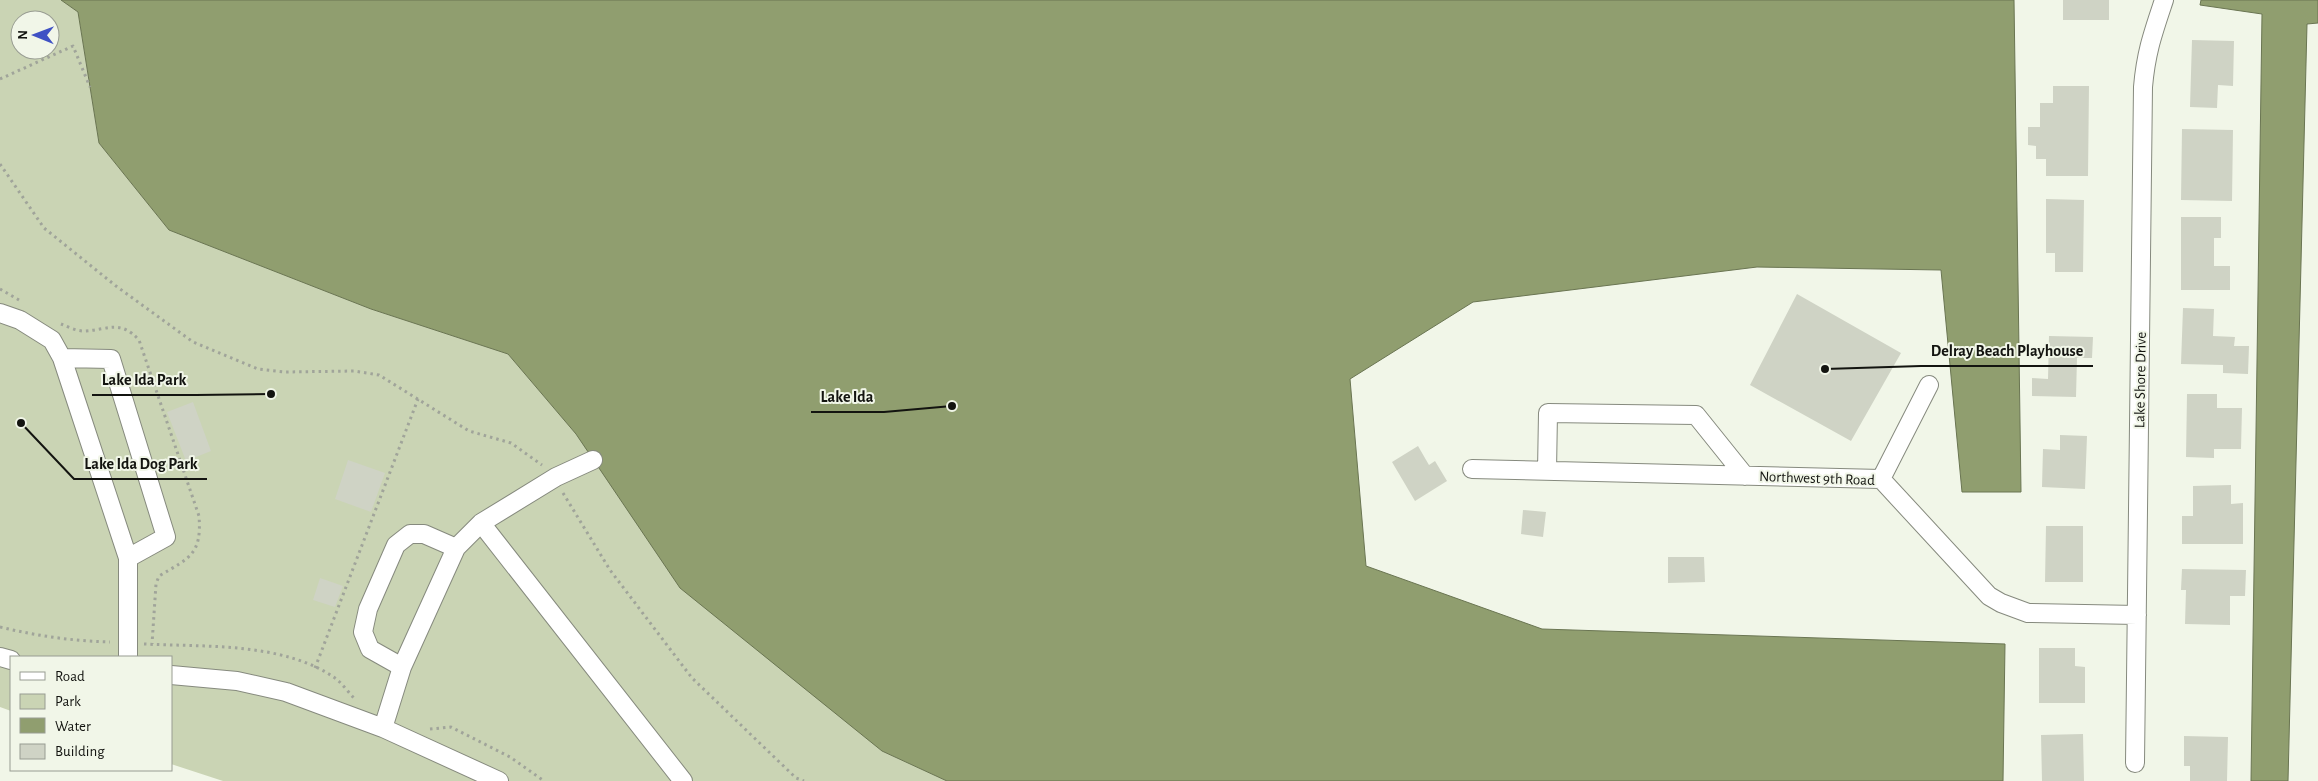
<svg xmlns="http://www.w3.org/2000/svg" width="2318" height="781" viewBox="0 0 2318 781" font-family="'Alegreya Sans',sans-serif">
<rect width="100%" height="100%" fill="#f1f6e8"/>
<path fill="#cad4b4" fill-rule="evenodd" d="M0 0H61L78 12 99 143 169 230 371 309 508 354 576 434 882 751 947 781H223L171 764V657H11V711L0 707ZM20 20H50V50H20Z"/>
<path fill="#909e6f" stroke="#6a7552" d="M61 0H2014L2021 492H1962L1941 270 1757 267 1473 302 1350 379 1366 566 1542 629 2005 644 2003 781H947L882 751 680 588 576 434 508 354 371 309 169 230 99 143 78 12Z
M2201 0H2318V23L2307 24 2288 781H2251L2262 14 2200 5Z"/>
<path fill="#cfd3c5" d="M2063 0H2109V20H2063Z
M2192 40 2234 41 2233 86 2218 85 2217 108 2190 107Z
M2053 86H2089L2088 176H2046V159H2036V146L2028 145V127H2040V103H2053Z
M2182 129 2233 130 2232 201 2181 200Z
M2046 199 2084 200 2083 272H2055V253H2046Z
M2181 217H2221V238H2214V266H2230V290H2181Z
M1797 294 1901 353 1851 441 1750 385Z
M2183 308 2214 309 2213 336 2235 337 2234 346H2249L2248 374 2223 373V365L2181 364Z
M2049 336 2093 337 2092 358H2077L2076 397 2032 396V378L2048 379Z
M2187 394H2217V408H2242L2241 449H2214V458L2186 457Z
M193 402 211 451 186 461 167 412Z
M2060 435 2087 436 2085 489 2042 487 2043 449 2060 450Z
M1418 446 1429 465 1435 461 1447 481 1415 501 1392 462Z
M348 460 385 473 371 512 335 499Z
M2231 485V504L2243 503V544H2182V516H2193V486Z
M1523 510 1546 512 1543 537 1521 534Z
M2046 526H2083V582H2045Z
M1668 557H1704L1705 582 1668 583Z
M2182 569 2246 570 2245 596H2230V625L2185 624 2186 590H2181Z
M320 578 343 586 335 607 313 600Z
M2039 648H2075V666L2085 667V703H2039Z
M2083 734 2084 781H2042L2041 735Z
M2184 736 2228 737 2227 781H2190V766H2184Z"/>
<g fill="none" stroke-linecap="round" stroke-linejoin="round">
<g stroke="#868a7e" stroke-width="20">
<path id="minor" d="M0 313 20 320 52 340 62 358 128 558V657
M62 358 111 359 166 537 128 558
M1472 469 1881 479 1989 596 2001 603 2028 613 2137 615
M1547 471 1548 413 1696 415 1745 476
M1881 479 1929 385
M481 523 683 781
M0 657 11 660
M402 667 370 649 363 632 368 609 396 545 410 534H424L456 548
M171 675 237 681 286 692 383 728 499 781
M383 728 402 667 456 548 481 523 556 477 593 460
M2135 763 2143 87C2146 52 2153 33 2164 0"/>
</g>
<path stroke="#a0a49a" stroke-width="3" stroke-dasharray="2.5 4" stroke-linecap="butt" d="M0 79 73 46 90 87
M0 164 44 228 116 286 193 342 258 369 285 372 354 371 379 375 469 431 511 443 542 465
M0 289 19 300
M61 324C68 327 77 331 84 331 108 330 120 319 139 340L199 516C202 555 189 558 159 576L156 584 152 644
M563 493 610 570 692 678 796 778 804 781
M0 627C37 636 73 641 110 642
M144 644C205 647 283 642 335 678 342 683 348 692 354 698
M315 668 418 399
M430 729 451 727 510 757 544 781"/>
<use href="#minor" stroke="#fff" stroke-width="18"/>
</g>
<g text-anchor="middle" stroke-width="4" stroke-linejoin="round" paint-order="stroke">
<g font-size="15" fill="#131410" stroke="#f1f6e8">
<text transform="translate(2140 380) rotate(-89)" y="5">Lake Shore Drive</text>
<text transform="translate(1817 478) rotate(2)" y="5">Northwest 9th Road</text>
</g>
</g>
<path fill="none" stroke="#131410" stroke-width="2" d="M1825 369L1921 366H2093M271 394L196 395H92M952 406L884 412H811M21 423L74 479H207"/>
<g fill="#131410" stroke="#f1f6e8" stroke-width="2">
<circle cx="1825" cy="369" r="5"/>
<circle cx="271" cy="394" r="5"/>
<circle cx="952" cy="406" r="5"/>
<circle cx="21" cy="423" r="5"/>
</g>
<g font-size="16" text-anchor="middle" font-weight="bold" fill="#131410" stroke="#f1f6e8" stroke-width="4" stroke-linejoin="round" paint-order="stroke">
<text x="2007" y="356">Delray Beach Playhouse</text>
<text x="144" y="385">Lake Ida Park</text>
<text x="847" y="402">Lake Ida</text>
<text x="141" y="469">Lake Ida Dog Park</text>
</g>
<rect x="10" y="656" width="162" height="115" fill="#f1f6e8" stroke="#989c92"/>
<rect x="20" y="672" width="25" height="8" fill="#ffffff" stroke="#989c92"/>
<text x="55" y="681" font-size="15" fill="#131410">Road</text>
<rect x="20" y="694" width="25" height="15" fill="#cad4b4" stroke="#989c92"/>
<text x="55" y="706" font-size="15" fill="#131410">Park</text>
<rect x="20" y="718" width="25" height="15" fill="#909e6f" stroke="#989c92"/>
<text x="55" y="731" font-size="15" fill="#131410">Water</text>
<rect x="20" y="744" width="25" height="15" fill="#cfd3c5" stroke="#989c92"/>
<text x="55" y="756" font-size="15" fill="#131410">Building</text>
<g transform="translate(35 35) rotate(271)"><circle r="24" fill="#f1f6e8" stroke="#989c92"/>
<path d="M0-4L9 19L0 12L-9 19Z" fill="#3f51c4"/>
<text y="-8" font-size="14" font-weight="bold" text-anchor="middle" fill="#131410">N</text>
</g>
</svg>
